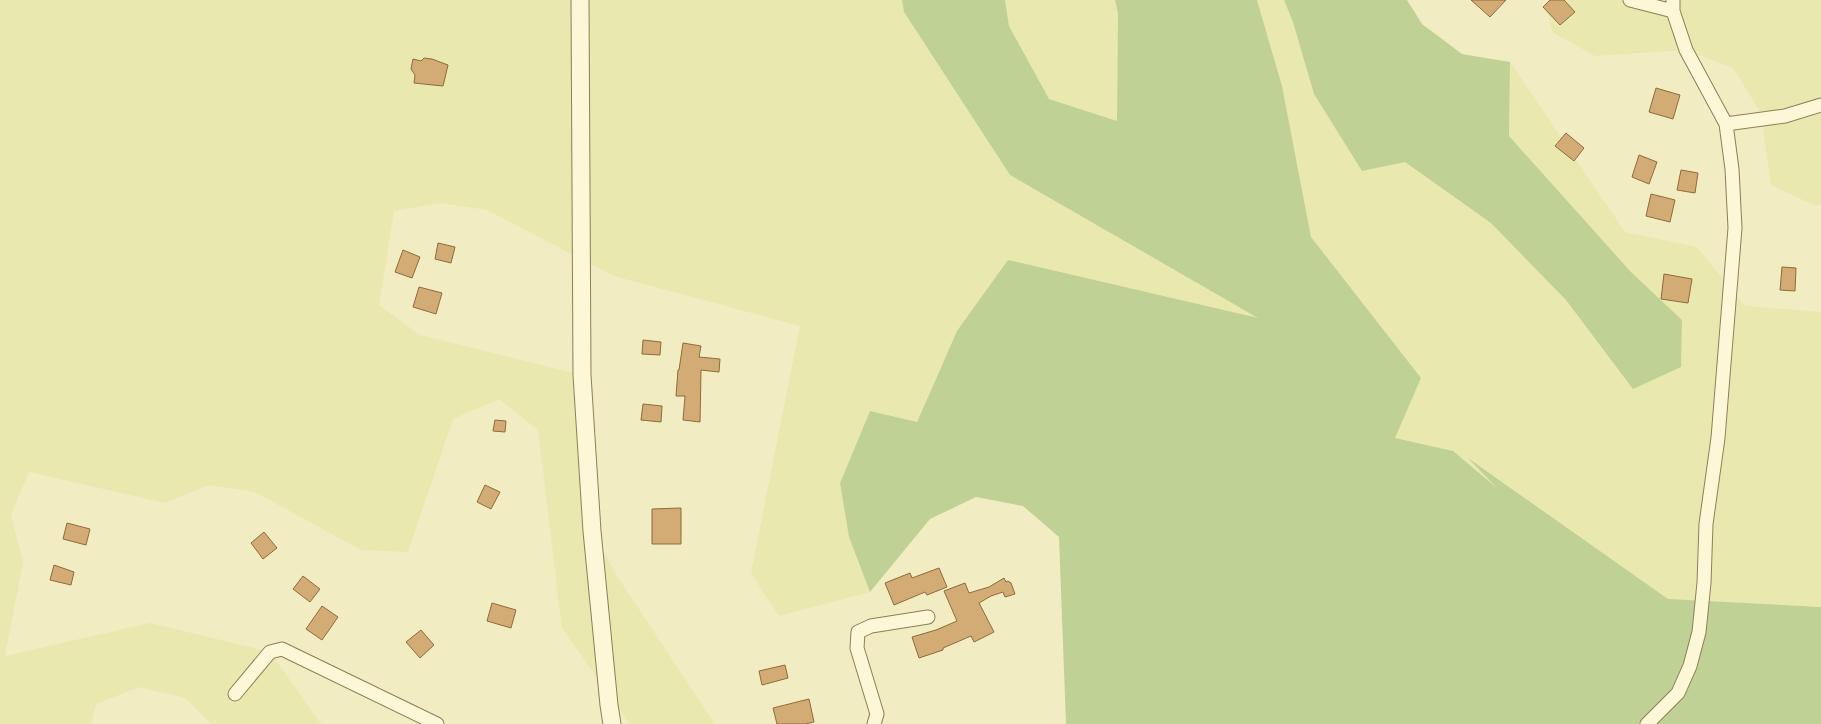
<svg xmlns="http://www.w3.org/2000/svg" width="1821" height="724" viewBox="0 0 1821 724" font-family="'Roboto Serif',serif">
<rect width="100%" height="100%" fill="#f2ecc2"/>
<path fill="#e8e8af" d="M0 0H902L904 12 1010 175 1260 318 957 331 916 423 870 411 840 482 849 537 870 592 779 616 751 573 800 326 614 276 487 210 441 203 394 211 379 305 420 335 582 375 592 531 615 573 715 724H630L562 628 538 430 499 399 453 419 408 552 361 550 255 492 208 485 165 503 29 472 11 515 23 562 5 656 150 623 270 652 321 724H211L185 698 139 687 96 704 91 724H0Z
M1005 0H1115L1118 13 1117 121 1049 99 1009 26Z
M1257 0H1284L1293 22 1405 162 1491 222 1566 300 1682 320 1631 272 1509 136 1510 62 1625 232 1697 247 1745 306 1821 312V607L1668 599 1471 460 1502 492 1453 451 1395 438 1421 378 1311 237 1282 86Z
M1550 0H1821V204L1816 206 1771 185 1761 113 1733 68 1686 50 1595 56 1552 32 1547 8Z"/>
<path fill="#c0d195" d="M902 0H1005L1009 26 1049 99 1117 121 1118 13 1115 0H1257L1282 86 1311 237 1421 378 1395 438 1453 451 1497 488 1468 458 1668 599 1821 607V724H1066L1059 537 1023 506 976 497 930 519 870 592 849 537 840 483 870 411 917 422 957 331 1008 260 1258 318 1010 175 904 12Z
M1284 0H1407L1422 24 1462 54 1510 62 1509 136 1631 272 1682 320 1681 367 1633 389 1566 300 1491 223 1405 162 1362 171 1314 94 1293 22Z"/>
<path fill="#d3ac75" stroke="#8f6b3b" d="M1471 0H1506L1490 17Z
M1550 0H1564L1575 12 1560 25 1543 7Z
M424 58 432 59 448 65 443 86 414 83 415 75 411 69 413 59 421 61Z
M1656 88 1680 95 1673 119 1649 112Z
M1566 133 1584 148 1574 161 1555 146Z
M1639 155 1657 162 1649 184 1632 177Z
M1681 170 1698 173 1695 193 1677 190Z
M1651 194 1675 200 1670 222 1646 216Z
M438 243 455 247 451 263 435 259Z
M403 250 420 257 412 278 395 272Z
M1782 267 1796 268 1795 291 1780 290Z
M1664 274 1692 279 1688 303 1661 299Z
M419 287 442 293 436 314 413 307Z
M643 340 661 342 660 355 642 354Z
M683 343 701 346 699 357 720 359 719 372 701 370 700 422 683 420 685 396H676L678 370H679Z
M643 404 662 406 661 422 641 420Z
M495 420 506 421 505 432 493 431Z
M485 485 500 492 491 509 477 502Z
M681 508V544H652V509Z
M67 523 90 529 86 545 63 539Z
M264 532 277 548 263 559 251 543Z
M54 565 74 572 71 585 50 580Z
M939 568 947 587 927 595 925 592 894 605 885 583 910 573 912 578Z
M303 576 320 589 310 602 293 589Z
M1004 578 1006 582 1008 581 1011 583 1015 594 1005 597 1003 592 991 596 979 603 994 632 974 642 971 636 943 648V650L919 658 912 637 936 630 957 621 944 591 965 583 969 593 989 587Z
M492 603 516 610 511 628 487 621Z
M322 606 338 617 322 640 306 629Z
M421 630 434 645 420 658 406 642Z
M785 665 788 678 762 685 759 671Z
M809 699 814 722 805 724H777L773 708Z"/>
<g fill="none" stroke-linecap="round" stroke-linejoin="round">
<g stroke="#8e7e57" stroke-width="15">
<path id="minor" d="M1630 0 1673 11
M1726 124 1785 116 1821 105
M235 694 270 652 282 649 437 724
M874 724 877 714 857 648 858 632 871 626 928 617
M1647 724 1678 693 1690 666 1699 632 1704 583 1706 524 1718 438 1735 228 1732 169 1726 124 1686 50 1673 11V0"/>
</g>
<g stroke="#8e7e57" stroke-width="19">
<path id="tertiary" d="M580 0 582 375 592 531 609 705 612 724"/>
</g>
<use href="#minor" stroke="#fcf7d7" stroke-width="13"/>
<use href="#tertiary" stroke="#fcf7d7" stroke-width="17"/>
</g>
</svg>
